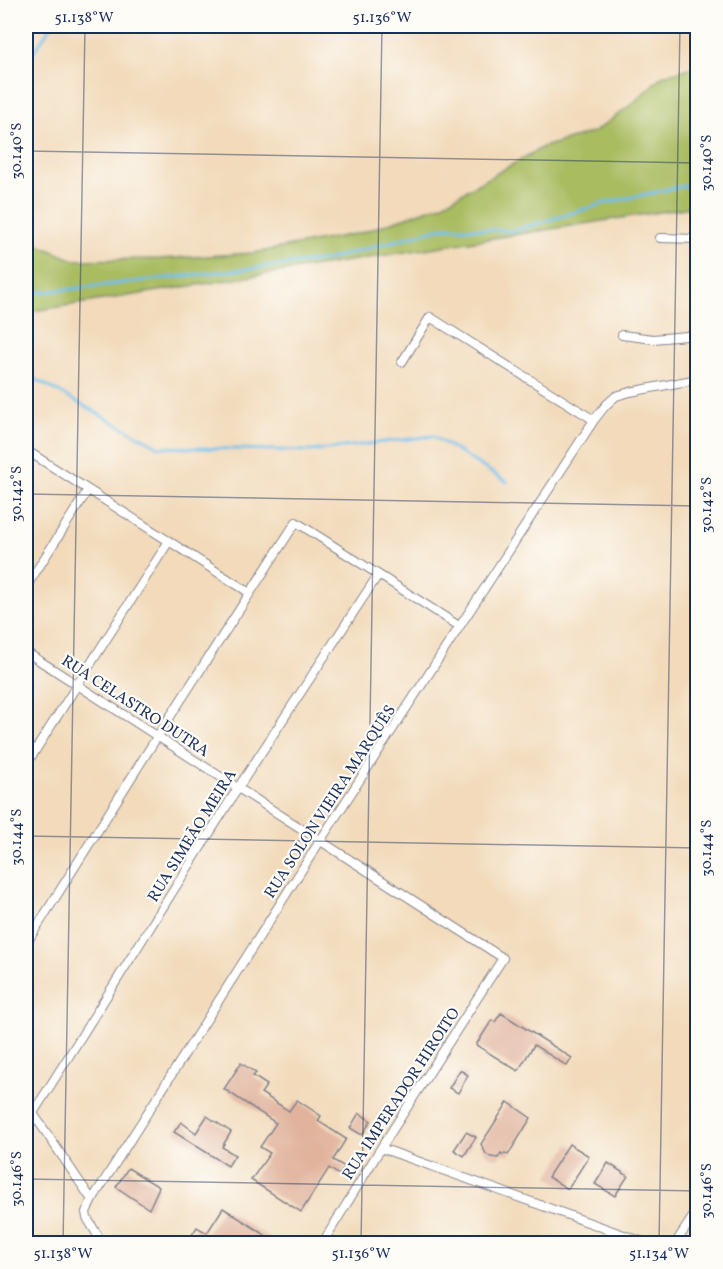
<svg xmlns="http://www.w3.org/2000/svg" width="723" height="1269" viewBox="0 0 723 1269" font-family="Vollkorn,serif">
<rect width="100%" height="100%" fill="#fdfcf7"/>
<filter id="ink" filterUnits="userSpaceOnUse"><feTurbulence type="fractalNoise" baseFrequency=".0167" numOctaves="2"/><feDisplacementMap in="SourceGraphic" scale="12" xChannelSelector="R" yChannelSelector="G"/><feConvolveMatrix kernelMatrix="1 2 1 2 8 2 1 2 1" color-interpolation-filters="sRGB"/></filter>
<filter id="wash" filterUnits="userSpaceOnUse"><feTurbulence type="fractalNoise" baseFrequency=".008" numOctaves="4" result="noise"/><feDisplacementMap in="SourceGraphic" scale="24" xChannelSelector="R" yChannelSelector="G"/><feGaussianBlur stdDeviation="1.35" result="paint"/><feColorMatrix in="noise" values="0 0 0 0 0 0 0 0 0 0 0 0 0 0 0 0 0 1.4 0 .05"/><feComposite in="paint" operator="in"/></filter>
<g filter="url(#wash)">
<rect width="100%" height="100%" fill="#f2daba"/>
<path fill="#a9bc60" stroke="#62765f" stroke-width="1.5" d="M697 66V206L26 312V234L36 244 74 260 160 259 254 253 360 233 441 205 543 147 594 132 632 104 662 76Z"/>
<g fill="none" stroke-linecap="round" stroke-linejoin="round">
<path stroke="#6dbde8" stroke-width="3" d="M26 64 51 26
M26 294 326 260 445 227 513 231 605 203 698 183
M26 374 159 447 311 451 433 436 507 482"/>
</g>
<g id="blocks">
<path fill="#e1b39d" d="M501 1013 572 1058 567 1066 534 1045 518 1071 476 1045 492 1020 495 1022Z
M241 1063 256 1073 253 1076 267 1085 261 1093 289 1111 297 1100 321 1116 318 1121 346 1139 333 1160 345 1167 339 1175 329 1168 301 1212 251 1180 270 1153 260 1147 276 1123 224 1089Z
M460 1070 468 1075 458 1093 449 1088Z
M508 1102 531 1118 508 1155 505 1153 503 1155 501 1153 498 1158 491 1157 486 1154 481 1144Z
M359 1113 371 1121 362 1135 350 1128Z
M207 1116 231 1132 222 1147 235 1155 228 1166 174 1132 181 1122 196 1133Z
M466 1132 476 1137 464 1156 454 1150Z
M569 1144 589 1156 568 1189 548 1177Z
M608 1163 628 1176 615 1196 595 1184Z
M128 1168 159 1187 149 1209 116 1187Z
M223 1208 279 1244H186L197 1227 207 1233Z"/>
</g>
</g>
<g filter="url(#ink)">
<use href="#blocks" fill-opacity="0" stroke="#86848c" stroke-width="1.5"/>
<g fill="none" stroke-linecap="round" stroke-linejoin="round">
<g stroke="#86848c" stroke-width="10">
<path id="minor" d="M660 238 698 239
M622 335 653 339 698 335
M402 362 430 317 594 420
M26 450 250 593
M26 587 88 490
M26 652 503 958 381 1148 322 1244
M26 765 169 541
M26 944 157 737 296 522 459 626
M26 1103 92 1200 86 1212 87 1218 103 1244
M33 1113 238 788 378 575
M381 1148 649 1244
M92 1200 320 841 594 420 606 405 616 396 630 392 698 379
M675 1244 698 1209"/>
</g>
<use href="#minor" stroke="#fff" stroke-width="8"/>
</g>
</g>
<path fill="none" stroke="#1b2f5e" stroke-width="1.5" stroke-opacity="0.45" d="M26 151 698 163M26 494 698 506M26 836 698 848M26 1179 698 1191M63 1244 85 26M361 1244 382 26M659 1244 680 26"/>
<g text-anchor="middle" stroke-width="4.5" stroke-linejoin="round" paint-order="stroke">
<g font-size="16" fill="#1b2f5e" stroke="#fdfcf7">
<text transform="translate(136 705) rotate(33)" y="6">RUA CELASTRO DUTRA</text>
<text transform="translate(329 801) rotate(-57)" y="6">RUA SOLON VIEIRA MARQUÊS</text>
<text transform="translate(191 835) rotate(-58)" y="6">RUA SIMEÃO MEIRA</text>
<text transform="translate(400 1093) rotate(-57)" y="6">RUA IMPERADOR HIROITO</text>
</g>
</g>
<rect width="723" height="1269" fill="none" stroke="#fdfcf7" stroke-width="66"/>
<rect x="33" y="33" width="657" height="1203" fill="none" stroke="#1b2f5e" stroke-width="2"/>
<g font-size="15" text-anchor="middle" fill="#1b2f5e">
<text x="84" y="22">51.138°W</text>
<text x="382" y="22">51.136°W</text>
<text transform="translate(16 151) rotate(-90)" y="5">30.140°S</text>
<text transform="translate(706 163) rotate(-90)" y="5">30.140°S</text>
<text transform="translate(16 494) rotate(-90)" y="5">30.142°S</text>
<text transform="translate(706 505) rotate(-90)" y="5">30.142°S</text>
<text transform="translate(16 837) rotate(-90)" y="5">30.144°S</text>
<text transform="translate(706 848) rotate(-90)" y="5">30.144°S</text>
<text transform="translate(16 1179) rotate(-90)" y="5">30.146°S</text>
<text transform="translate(706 1191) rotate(-90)" y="5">30.146°S</text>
<text x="63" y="1258">51.138°W</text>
<text x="361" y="1258">51.136°W</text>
<text x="659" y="1258">51.134°W</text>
</g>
</svg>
